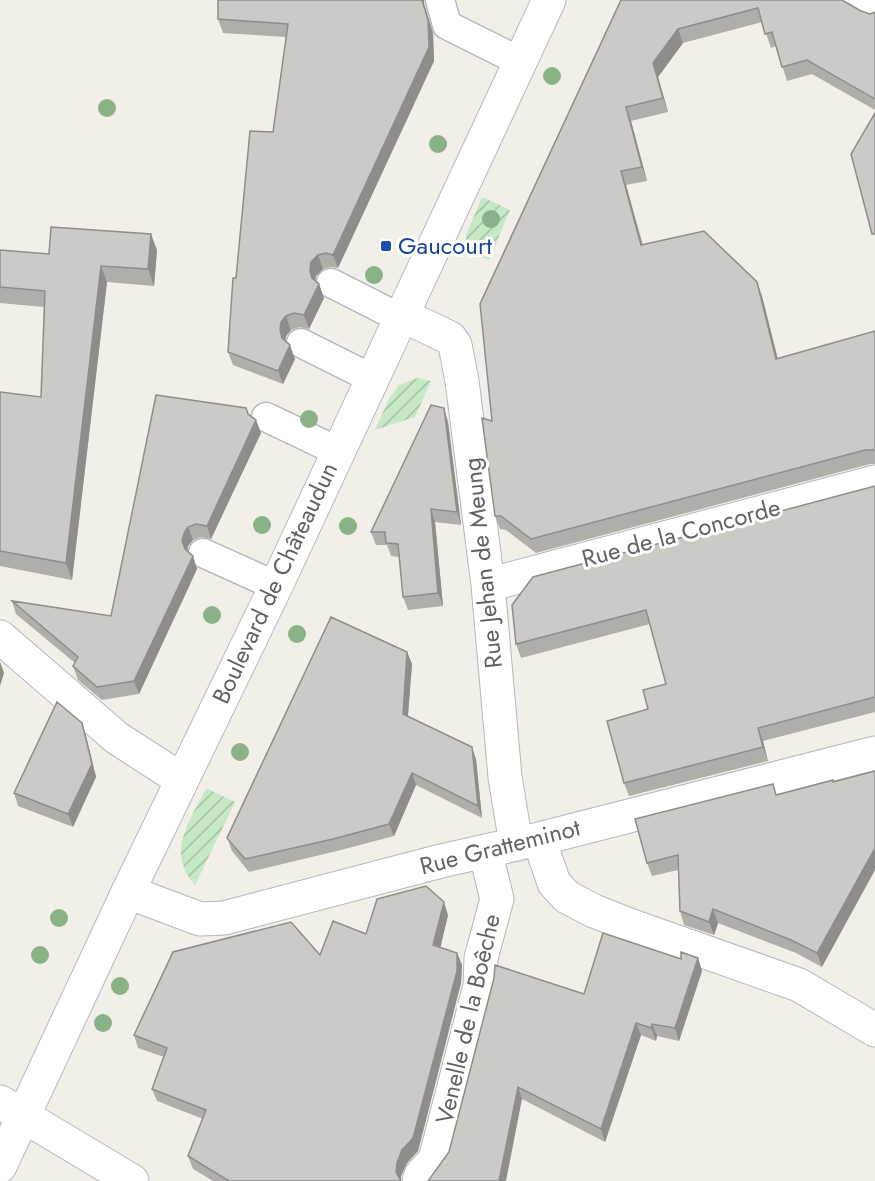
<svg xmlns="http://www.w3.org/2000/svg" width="875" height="1181" viewBox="0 0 875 1181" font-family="Jost,sans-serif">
<defs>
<pattern id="garden-furrows" width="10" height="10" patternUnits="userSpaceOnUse" patternTransform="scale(1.5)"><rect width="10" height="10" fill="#c5e8c5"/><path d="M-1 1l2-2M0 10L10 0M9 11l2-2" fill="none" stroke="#a3c0a4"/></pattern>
</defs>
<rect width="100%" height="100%" fill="#f1efe8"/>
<path fill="url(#garden-furrows)" d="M482 197 510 210 489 260 466 252V235Z
M417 378 431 381 415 417 375 430 389 399 399 385Z
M206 788 235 802 195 885C165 852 190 822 206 788Z"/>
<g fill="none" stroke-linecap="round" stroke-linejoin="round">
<g stroke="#b5b8bc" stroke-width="31">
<path id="service" d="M440 0 447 25 521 62
M331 283 400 318
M301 343 371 378
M266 417 337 451
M203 553 276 586"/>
</g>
<g stroke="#b5b8bc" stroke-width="35">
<path id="minor" d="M859 0 875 9
M402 315 450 338 455 345 462 381 488 585 505 777 516 844
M488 585 875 482
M0 637 117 738 182 780
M539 839 554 883 567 897 594 911 632 926 799 985 875 1030
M128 892 200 919 224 918 441 861 539 839 875 753
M0 1102 132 1181
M419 1181 421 1175 435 1160 480 986 481 958 497 899 485 851"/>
</g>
<g stroke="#b6babf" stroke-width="35">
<path id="secondary" d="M0 1166 128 892 276 586 549 0"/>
</g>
<use href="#service" stroke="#fff" stroke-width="28"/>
<use href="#minor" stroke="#fff" stroke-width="33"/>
<use href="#secondary" stroke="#fff" stroke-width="33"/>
</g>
<g fill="#89b387">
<circle cx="552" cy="76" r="9"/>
<circle cx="107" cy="108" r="9"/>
<circle cx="438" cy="144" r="9"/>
<circle cx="491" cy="219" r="9"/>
<circle cx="374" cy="275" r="9"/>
<circle cx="309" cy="419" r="9"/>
<circle cx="262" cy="525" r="9"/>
<circle cx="348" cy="526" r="9"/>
<circle cx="212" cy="615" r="9"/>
<circle cx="297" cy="634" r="9"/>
<circle cx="240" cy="752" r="9"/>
<circle cx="59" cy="918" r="9"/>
<circle cx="40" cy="955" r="9"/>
<circle cx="120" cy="986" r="9"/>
<circle cx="103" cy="1023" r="9"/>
</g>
<path fill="#afaea9" d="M218 0H424V4L433 33 434 61 338 268 331 267 323 269 316 276 315 281 319 284 324 298 309 329 299 327 291 330 286 336 285 341 295 359 283 384 233 365 228 352 236 278 273 132 286 37 223 33 218 19Z
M621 0 844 2 861 11 870 14 875 12V110L812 74 787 81 776 46 771 48 762 22 683 43 658 77 668 112 631 121 647 181 626 185 643 245 762 296 778 359 875 331V464H870L536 553 506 530 500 529 495 516 492 421Z
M0 250 49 254 157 250 154 286 107 282 72 580 0 566V392L41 397 44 307 0 303Z
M248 414 256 420 261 433 211 539 201 537 193 540 188 546 187 551 193 556 197 569 139 694 102 700 78 680 73 666 75 663 16 614 12 601 111 616Z
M448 422 461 525 435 522 443 606 408 610 403 597 399 557 391 556 387 545H376L371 532Z
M875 486V712L763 741 768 761 629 796 624 783 648 709 666 684 650 624 521 658 516 644Z
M407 652 412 664 408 716 476 759 482 818 416 785 394 836 337 851 249 872 232 851 227 838Z
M86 736 96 777 73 827 18 806 14 793Z
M777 795 822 967 796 953 718 923 714 935 684 925 680 911 678 870 652 876 647 863Z
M448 915 440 947 457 953 462 965 461 983 418 1151 407 1163 401 1176V1181H213L193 1169 188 1156 203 1119 157 1101 152 1089 164 1057 138 1048 134 1035 366 934Z
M698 958 702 971 679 1041 657 1036 656 1041 641 1035 605 1142 522 1099 428 1181 584 994 681 959Z"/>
<path fill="#8f8d8a" d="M422 0H424V4L433 33 434 61 338 268 333 255Z
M678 29 683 43 658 77 668 112 663 98 653 63Z
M626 107 631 121 647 181 642 167Z
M621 171 626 185 646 259 641 245Z
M151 234 157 250 154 286 148 269Z
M318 255 323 269 316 276 315 284H319L324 298 309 329 304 315 311 262Z
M101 266 107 282 72 580 66 563Z
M757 282 762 296 781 373 776 359Z
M286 316 291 330 286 336 285 343 287 352 280 330 281 322Z
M290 345 295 359 283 384 278 371Z
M444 408 448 422 461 525 457 512Z
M256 420 261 433 211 539 207 526Z
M431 509 435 522 443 606 438 593Z
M188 527 193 540 188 546 187 554 182 541 184 533Z
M193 556 197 569 139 694 134 681Z
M407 652 412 664 407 726 403 714Z
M0 662 4 673 0 686Z
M82 723 86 736 96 777 73 827 68 814Z
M758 728 763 741 768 761 763 747Z
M472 747 476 759 482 818 478 806Z
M412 773 416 785 394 836 389 824Z
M875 848V870L822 967 817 953Z
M444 902 448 915 438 958 433 945Z
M713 909 718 923 714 935 709 922Z
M457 953 462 965 461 983 418 1151 407 1163 401 1176V1181L396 1172 397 1163Z
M698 958 702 971 679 1041 675 1028Z
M636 1023 641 1035 605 1142 601 1129Z
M652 1024 657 1036 656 1041 651 1028Z
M518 1087 522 1099 506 1181H499Z"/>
<path fill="#cccac5" stroke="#8f8d8a" stroke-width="1.5" d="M218 0H422L428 20 429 47 333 255 326 253 318 255 311 262 310 271 312 278 319 284 304 315 294 313 286 316 281 322 280 330 282 338 290 345 278 371 228 352 233 278H236L250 131 273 132 288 24 218 19Z
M621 0H842L861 11 870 14 875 12V99L807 60 782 67 772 32 765 34 758 8 678 29 653 63 663 98 626 107 642 167 621 171 641 245 704 231 757 282 776 359 875 331V450H865L531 539 501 516H495L482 418 492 421 480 304Z
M875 113V234H872L851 154Z
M51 227 151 234 148 269 101 266 66 563 0 551V392L41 397 45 291 0 287V250L49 254Z
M156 395 246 408 248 414 256 420 207 526 196 524 188 527 184 533 182 541 185 549 193 556 134 681 97 687 73 666 78 657 12 601 111 616Z
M431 405 444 408 457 512 431 509 438 593 403 597 398 544 386 543 385 532H371Z
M875 486V697L758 728 763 747 624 783 607 721 648 709 643 690 666 684 646 610 516 644 512 605 533 577Z
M331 617 407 652 403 714 472 747 478 806 412 773 389 824 333 839 245 859 227 838Z
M57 702 82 723 92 764 68 814 14 793Z
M875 771V848L817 953 791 940 713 909 709 922 680 911 678 855 647 863 635 819 773 784 776 795 833 780V782Z
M426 886 444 902 433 945 457 953V971L413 1138 402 1150 397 1163 396 1172 401 1181H229L188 1156 206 1110 152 1089 167 1048 134 1035 173 952 291 922 320 955 333 921 366 934 377 899Z
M603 933 681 959V952L698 958 675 1028 652 1024 651 1028 636 1023 601 1129 518 1087 499 1181H428L449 1152 494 978 495 965 584 994Z"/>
<rect fill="#1a4fb4" stroke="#fff" stroke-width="2" x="380" y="240" width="12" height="12" rx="3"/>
<g text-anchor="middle" stroke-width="6" stroke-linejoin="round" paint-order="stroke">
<g font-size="24" fill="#164399" stroke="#fff" text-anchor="start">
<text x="398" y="254">Gaucourt</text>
</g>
<g font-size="24" fill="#5f6368" stroke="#fff">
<text transform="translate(681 533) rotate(-15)" y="8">Rue de la Concorde</text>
<text transform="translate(483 563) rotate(-96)" y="8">Rue Jehan de Meung</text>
<text transform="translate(275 583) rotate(-65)" y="8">Boulevard de Châteaudun</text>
<text transform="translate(500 847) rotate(-14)" y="8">Rue Gratteminot</text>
<text transform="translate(468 1019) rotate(-77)" y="8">Venelle de la Boêche</text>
</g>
</g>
</svg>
